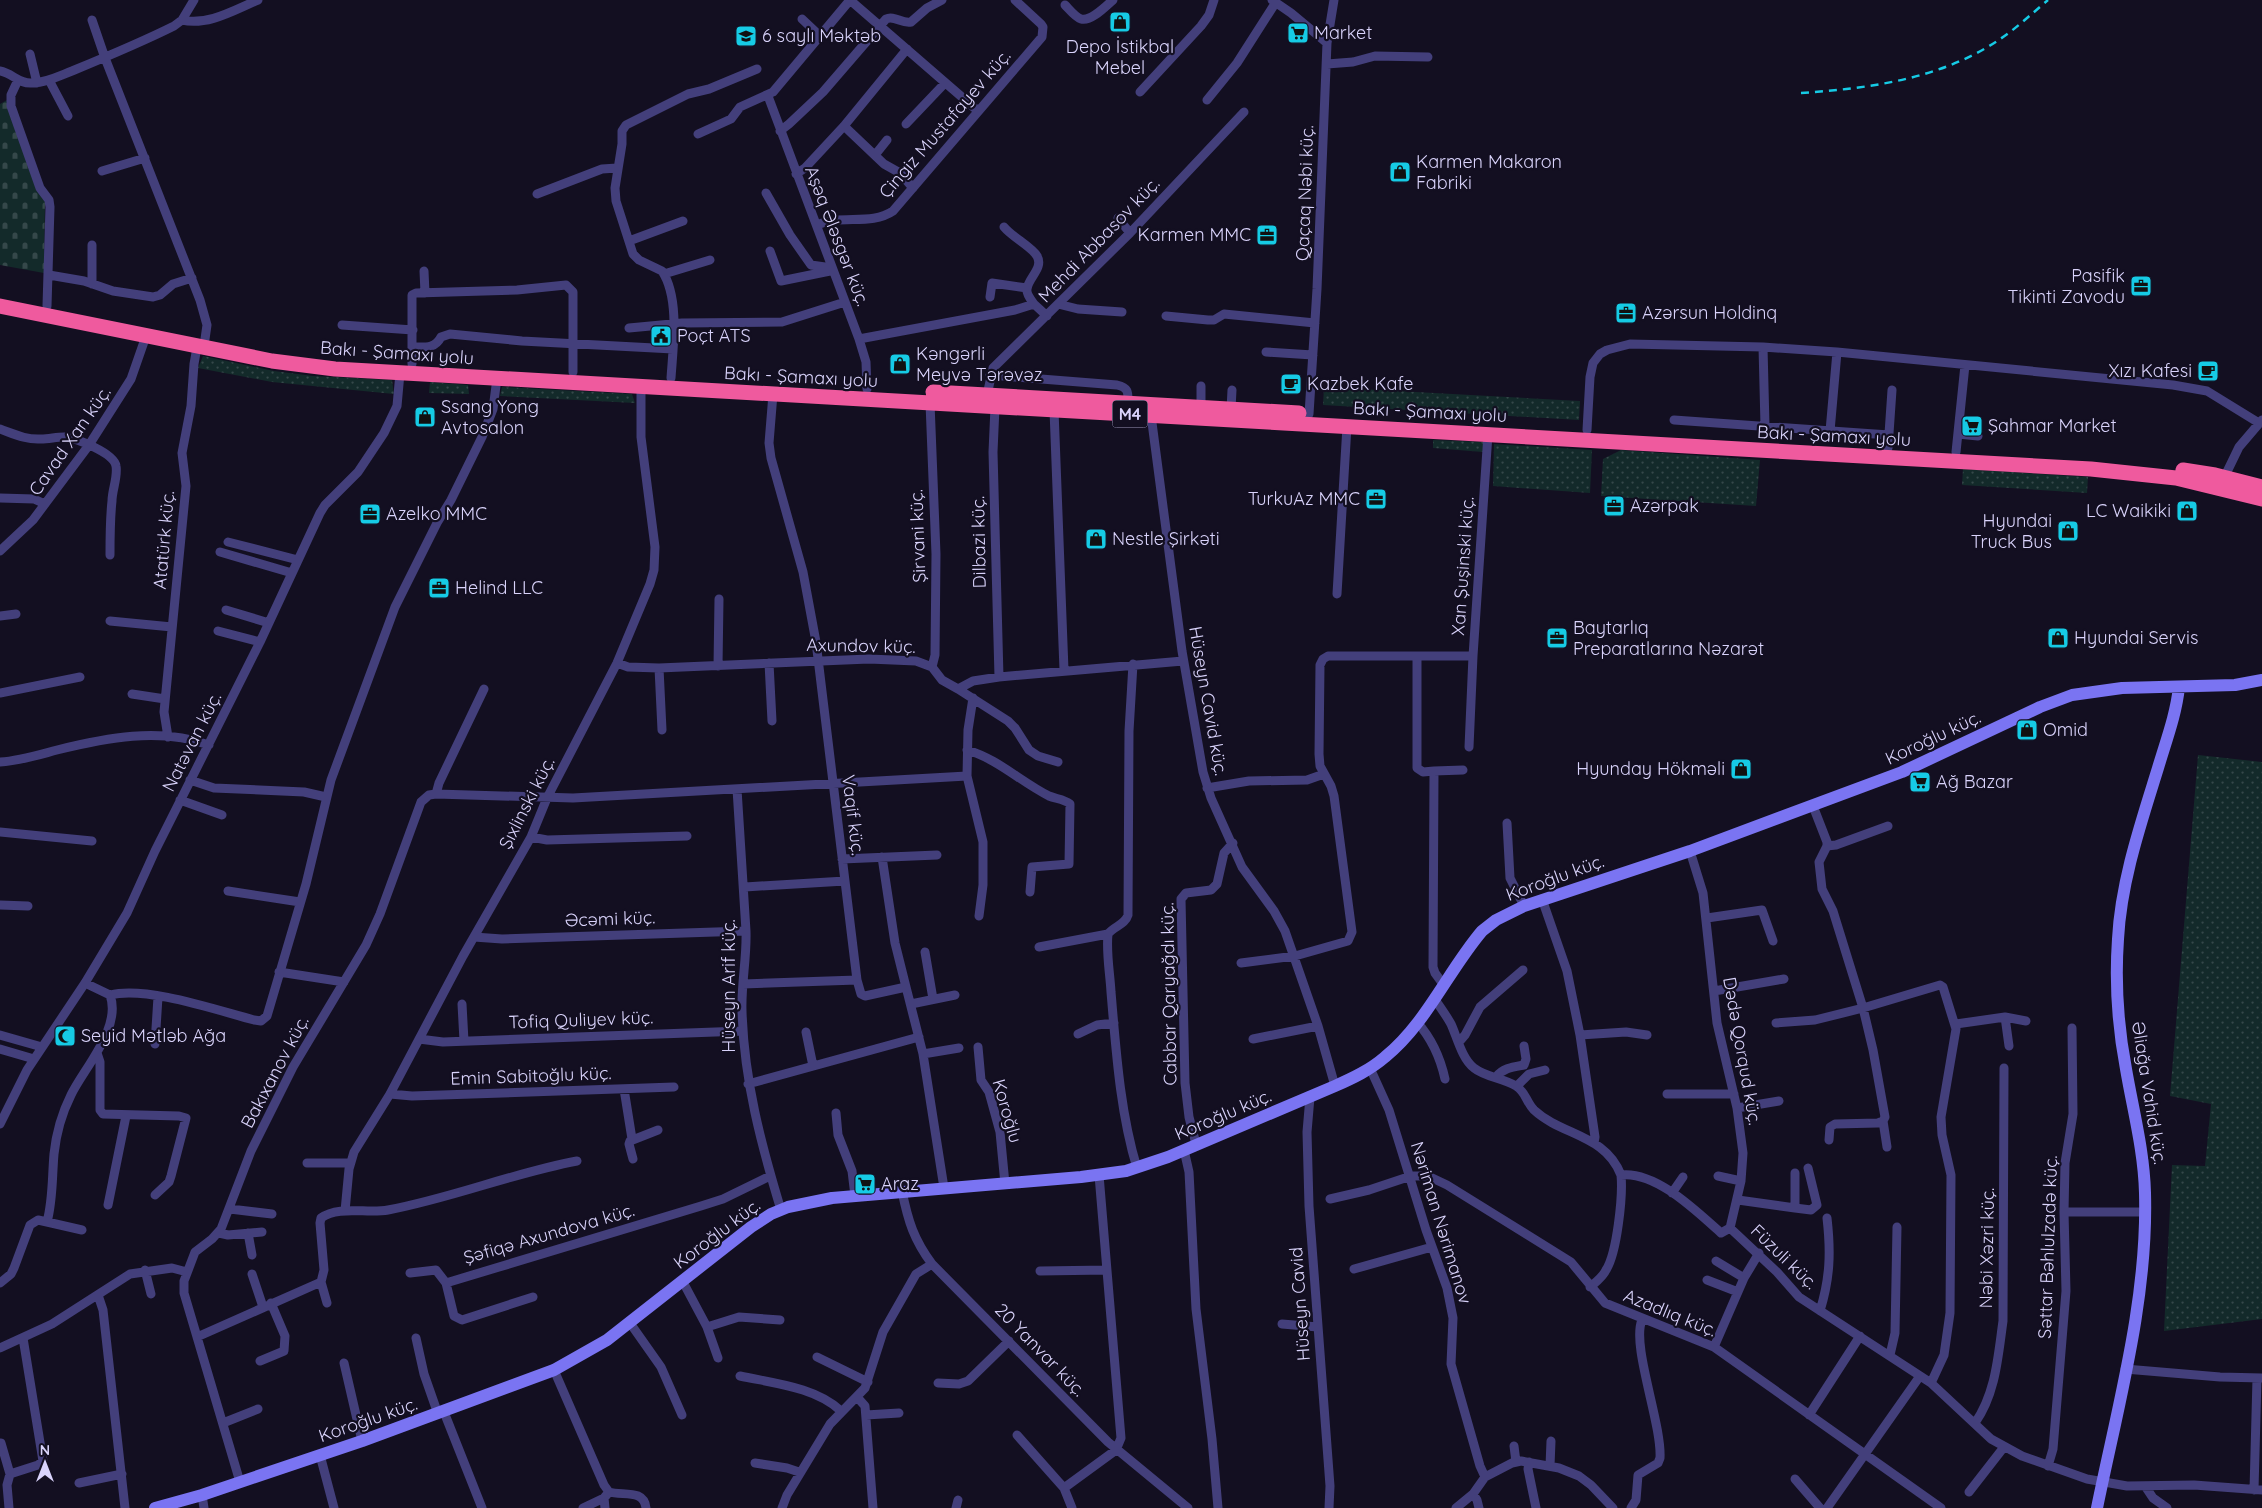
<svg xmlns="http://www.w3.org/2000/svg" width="2262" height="1508" viewBox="0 0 2262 1508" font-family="Quicksand,sans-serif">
<defs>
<pattern id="grass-dots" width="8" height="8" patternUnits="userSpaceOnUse" patternTransform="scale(1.25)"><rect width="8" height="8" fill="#132a2a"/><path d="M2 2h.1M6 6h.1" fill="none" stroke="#35484a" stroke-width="1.8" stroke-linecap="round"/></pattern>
<pattern id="cemetery-stones" width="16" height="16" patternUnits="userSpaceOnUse" patternTransform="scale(1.25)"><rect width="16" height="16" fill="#132a2a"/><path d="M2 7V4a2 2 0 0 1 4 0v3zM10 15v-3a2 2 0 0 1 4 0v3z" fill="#35484a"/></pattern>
</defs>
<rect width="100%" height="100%" fill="#130f21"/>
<path fill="url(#grass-dots)" d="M203 356 274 371 313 376 392 380 394 394 272 382 198 368Z
M430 382 468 385 469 394 429 393Z
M502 387 632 394 635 403 500 396Z
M1324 387 1580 401 1579 420 1323 405Z
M1433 440 1483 442V452L1433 448Z
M1494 444 1592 450 1590 493 1493 486Z
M1621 450 1760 460 1756 506 1601 496 1603 459Z
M1963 469 2088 477 2087 493 1962 485Z
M2198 755 2262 762V1319L2164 1331 2172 1165 2205 1166 2211 1104 2170 1096Z"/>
<path fill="url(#cemetery-stones)" d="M7 100 45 200 44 273 0 265V104Z"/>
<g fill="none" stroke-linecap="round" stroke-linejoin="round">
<path stroke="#433f7b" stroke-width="9" d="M850 0 978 111
M1272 0 1291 13 1327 43 1317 289 1309 414
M1065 5C1069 9 1075 17 1081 19 1091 22 1106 6 1113 0
M802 19 820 36
M92 20 105 58 200 300 207 325 205 339
M182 20C208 26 234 10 258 0
M1327 43 1334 0
M30 54 37 83
M1327 64 1353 62 1375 56 1428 57
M0 71C12 73 19 84 32 83 45 83 59 76 72 71 106 57 140 43 174 26L182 20 194 0
M18 80 11 95V106L40 188 49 200 50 207 47 306
M49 80 68 116
M1140 92 1201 26 1209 15 1214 0
M768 96 859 339 866 362 867 389
M1207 100 1237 63 1276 2
M906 124 945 83
M844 126 884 164 900 173 913 188
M780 131 789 124 823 92 886 19C894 15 902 24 911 22L927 8 942 0
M698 134 731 119 740 107 773 92 850 0
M875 155 887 140
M102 171 145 158
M796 174 805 168 844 126 907 49
M766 193 790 235 811 265 832 268
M537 194 602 169 617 168
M1118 218 1130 233
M817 225C841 214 871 226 893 211L1042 37 1043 27 1041 24 1015 0
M1004 227C1012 237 1032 247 1037 256 1044 268 1028 278 1027 289 1026 294 1031 300 1034 304
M629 241 683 221
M92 245V284
M770 251 781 281 830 271
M424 271 425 293
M664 274 710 260
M49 275 84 281 113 291 153 297 160 295 173 284 192 278
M990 297 992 283 1027 288
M1058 304 1078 309 1122 312
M1166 316 1208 320H1214L1224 314 1315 323
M342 325 413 330
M629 328 682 323 782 322 845 302
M859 339 1015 310 1034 304 1047 316
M412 347C425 347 435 349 441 337L450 334 522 341 673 349
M1763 347 1765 426
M1266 352 1313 355
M412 364V295L416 293 517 290 566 285 573 292V372
M990 375 1117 385C1129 388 1128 392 1128 403
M671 378C673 347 680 298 662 271L639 260 633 254 616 201 615 188 622 144V131L626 125 688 94 709 89 757 69
M773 394 769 443 771 458 803 572 816 642 857 980 861 994 865 996 906 987 923 1054 944 1188
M987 395 993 368 1130 233 1244 112
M930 403 936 554 935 655 932 667
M995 407 993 452 999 677
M1201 407V386
M1231 409 1232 390
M1054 410 1064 670
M1151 415 1182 651 1203 772 1211 798 1242 867 1274 911 1285 931 1318 1026 1335 1086
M1674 420 1889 435
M0 429C14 434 26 440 41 439 49 439 56 437 64 437 76 438 114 453 116 466 118 477 112 490 112 501 110 519 110 537 110 555
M1587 430 1590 377 1593 363 1600 354 1607 350 1630 344 1763 347 1837 352 2173 385 2207 391 2259 423
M1830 431 1837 352
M1958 434 1978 436
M1888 448 1892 390
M1956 452 1965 365
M2224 478 2239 447 2262 420
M0 498 34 499 45 504
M228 542 298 560
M0 551 33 520 89 445 131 379 146 336
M220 552 292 573
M1337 594 1347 426
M226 610 269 623
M0 616 16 614
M110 621 172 627
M218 631 260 642
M617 663 628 667 659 668 869 659 916 661 932 667 942 680 958 689 973 681 999 677 1183 661
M769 663 772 721
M718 666 719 599
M659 668 662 730
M958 689 1008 721 1015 728 1029 750 1038 756 1058 762
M0 693 80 677
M132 694 165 699
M973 698 968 730 967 776 983 842V885L979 916
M168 737 164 712 186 486 182 453 191 406 194 364 197 347
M1469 747 1473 656
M967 750C998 759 1021 782 1049 796 1056 799 1064 799 1070 804L1069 864 1032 867 1030 892
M0 762C19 761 38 755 57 750 105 738 160 727 209 745
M1434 771 1463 770
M190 780 214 788 304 792 326 797
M1207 788 1249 781 1307 780 1324 774
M737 789 746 931C747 958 741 984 742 1011 744 1080 761 1144 781 1210
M436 794 573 798 967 776
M180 800 222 815
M1813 806 1827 842V846L1819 862 1822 889 1833 911 1863 1008 1940 985 1943 987 1956 1029 1941 1117 1942 1135 1951 1175 1950 1313 1944 1355 1931 1383
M1507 823 1510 878 1524 906
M0 832 92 841
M531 837 547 840 687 836
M1827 846 1836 845 1888 826
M1690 851 1703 893 1717 1023 1737 1108 1743 1153 1741 1181 1730 1228
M882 857 895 943 906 987
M842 859 937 855
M745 887 845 881
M228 891 300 902
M1542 899 1567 971 1580 1035 1595 1137 1594 1143
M0 905 28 906
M1707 918 1762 910 1773 941
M1108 934C1106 953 1110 973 1111 992 1116 1050 1120 1112 1137 1168
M474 937 502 939 746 931
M1039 947 1108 934C1114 926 1125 925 1128 915L1129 731 1133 664
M925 952 933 999
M1241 963 1295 956 1348 941 1352 932 1334 796 1331 786 1320 766 1319 754 1320 665 1323 659 1328 656H1417
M279 972 344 982
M743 984 857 980
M1443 984 1435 973 1433 967 1434 771 1423 772 1417 768V656H1473L1488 434
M1714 991 1784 979
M110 995C147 986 216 1010 254 1020L261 1021 267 1016 306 884 331 780 395 607 437 523 451 500 482 437 493 409 497 378
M1434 998C1440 1007 1446 1015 1451 1024 1457 1037 1462 1059 1474 1068 1485 1077 1503 1078 1516 1086 1526 1092 1526 1102 1534 1110 1562 1136 1605 1134 1621 1175 1656 1171 1696 1211 1721 1233L1730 1228 1777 1272 1799 1297 1931 1383 1991 1439 2022 1456 2087 1479 2127 1486 2194 1485 2262 1490
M462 1004 464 1041
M911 1004 955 995
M2005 1017 2009 1046
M1417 1022C1432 1039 1440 1056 1445 1079
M1776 1023 1815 1020 1863 1008 1873 1050 1885 1117 1883 1121 1878 1123 1835 1124 1830 1127 1829 1140
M1956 1024 2005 1017 2026 1021
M806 1032 813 1066
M1078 1034 1097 1025 1114 1023
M0 1035 42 1047
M1580 1035 1626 1032 1647 1035
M419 1039 443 1042 743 1031
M1253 1039 1318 1026
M1459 1042 1465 1035 1480 1007 1523 970
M155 1044 158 997
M978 1047 981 1080 989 1092 1000 1132 1005 1184
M0 1049 34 1059
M97 1053 100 1062V1110L103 1114 179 1116 186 1118 171 1176 169 1182 155 1195
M923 1054 959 1048
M1370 1068 1389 1110 1426 1230 1447 1288 1453 1318 1451 1364 1480 1466 1485 1477
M1496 1077C1503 1068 1513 1067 1524 1065L1526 1059 1524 1046
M748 1084 919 1037
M1517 1086 1529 1074 1545 1070
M624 1089 632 1139
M390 1094 412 1096 674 1087
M1667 1094H1734
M1310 1097 1307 1132 1309 1206 1330 1486 1329 1508
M1737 1108 1779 1101
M836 1113 838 1135 852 1171 855 1196
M1883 1121 1887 1147
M0 1124 27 1070 85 983 127 913 155 851 260 642 320 513 325 505 358 472 384 433 397 406 400 373
M1196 1144 1189 1117 1185 1083 1181 899 1186 893 1211 890 1217 884 1224 853 1233 843
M1184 1150 1189 1172 1196 1309 1212 1439 1218 1508
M633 1159 629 1144 630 1141 658 1130
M307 1163H350
M1718 1176 1741 1181
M902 1191C908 1221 914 1240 932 1264L1108 1442 1188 1508
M1672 1193 1683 1177
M1330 1199 1369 1190 1411 1176H1428L1447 1185 1571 1262 1605 1303 1714 1347 1941 1508
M1738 1200 1795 1208V1173
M108 1205 126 1116
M1795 1208 1811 1210 1817 1205 1808 1168
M230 1209 272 1214
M345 1211 349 1169 354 1152 390 1094 463 956 531 837 547 798 617 663 650 584 654 570 655 547 641 437V386
M2064 1212H2145
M47 1222 82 1230
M219 1233 228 1235 262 1232
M248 1233 252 1255
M1716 1261 1744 1278
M1354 1269 1432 1247
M145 1270 151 1294
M1040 1271 1107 1270
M410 1273 436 1270 446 1283
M252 1274 263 1307
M1707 1280 1738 1292
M321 1282 327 1303
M683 1282 707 1327 739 1317 780 1320
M0 1283 11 1274 14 1268 30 1225 38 1220 47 1222C53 1200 52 1177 54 1154 56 1135 62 1113 71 1095 84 1068 122 1028 110 995L85 983
M1590 1287C1596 1282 1603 1277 1606 1270 1617 1253 1623 1196 1621 1175
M98 1295 103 1310 125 1508
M533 1297 462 1320 454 1316 446 1283 701 1206 723 1199 770 1176
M1820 1311C1830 1278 1831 1253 1827 1218
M630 1323 661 1367 682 1415
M1282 1324 1318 1327
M707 1327 718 1358
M197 1337 321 1282 324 1270 320 1223 321 1218C339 1205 367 1214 388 1210 452 1198 513 1173 577 1161
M416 1338 424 1374 438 1414
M1714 1347 1744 1278 1759 1253
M0 1348 52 1324 130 1274 172 1268 187 1272
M1890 1355 1895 1333 1897 1227
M817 1357 868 1382
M260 1361 284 1351 285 1336 271 1303
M344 1363 362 1441
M2125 1369 2220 1377 2262 1378
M554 1370 604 1485 609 1492C623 1496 644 1489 646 1508
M740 1376C772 1383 816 1387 841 1411
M938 1383 959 1384 968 1381 1009 1341
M857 1397 865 1406 873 1508
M444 1412 482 1508
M866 1415 899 1413
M1809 1415 1860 1336
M223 1423 258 1409
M1975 1423C1996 1393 1998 1356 2003 1321L2004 1068
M1017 1435 1064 1488 1072 1508
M1 1443 10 1474
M1514 1446 1516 1462
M320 1455 334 1508
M1529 1462 1528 1469 1536 1508
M755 1463 787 1468 799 1472
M1550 1466 1551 1441
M2048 1466 2053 1449 2066 1291 2064 1212 2065 1163 2073 1114 2072 1028
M1795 1479 1820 1508
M240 1482 184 1293V1281L195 1252 212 1239 221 1229 251 1151 293 1067 366 945 380 914 421 802 429 795 436 794 439 783 484 689
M79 1483 122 1474
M2145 1486 2153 1498 2167 1508
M1064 1488 1116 1450 1121 1438 1099 1175
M2254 1490 2257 1378
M1969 1492 2004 1447
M1473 1494 1477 1500 1479 1508
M202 1495 204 1508
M604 1498 605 1508
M9 1508 7 1485 10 1474 38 1465 43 1461 23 1338
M583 1508 604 1498 609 1492
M782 1508 787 1495 830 1424 865 1388 883 1332 916 1274 932 1264
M956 1508 958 1500
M1456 1508 1473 1494 1485 1477 1512 1463 1521 1461 1559 1468 1579 1476 1591 1485 1613 1508
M1631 1508 1636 1500 1638 1475 1658 1463 1660 1458C1662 1424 1631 1345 1642 1320
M1827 1508 1920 1376"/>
<path stroke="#7a74f2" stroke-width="12" d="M155 1508 202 1495 362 1441 554 1370 607 1340 751 1227 771 1214 788 1207 832 1198 1081 1177 1126 1171 1168 1157 1335 1086C1353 1078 1370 1070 1385 1057 1426 1024 1448 971 1482 931L1496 920 1524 906 1690 851 1902 772 2040 707 2072 695 2122 688 2235 685 2262 680
M2097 1508C2118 1405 2148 1299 2145 1193 2144 1151 2133 1110 2126 1069 2118 1027 2115 982 2118 939 2121 881 2141 823 2158 768 2166 741 2176 715 2179 687"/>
<path stroke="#ef5a9e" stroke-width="15" d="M0 306 272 361 335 369 2091 469 2176 478 2262 499
M933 392 1299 413
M2183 470 2215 475 2262 487"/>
<path stroke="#16cbe5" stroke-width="2.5" stroke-dasharray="8 6" stroke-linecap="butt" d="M1801 93C1874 88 1949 78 2010 32 2023 22 2035 11 2048 0"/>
</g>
<defs>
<g id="shop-square" transform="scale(1.125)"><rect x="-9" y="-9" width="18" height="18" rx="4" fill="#16cbe5" stroke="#130f21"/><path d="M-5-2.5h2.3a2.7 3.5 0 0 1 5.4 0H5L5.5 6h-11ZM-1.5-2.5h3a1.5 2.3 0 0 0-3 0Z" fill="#111"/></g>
<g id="supermarket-square" transform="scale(1.125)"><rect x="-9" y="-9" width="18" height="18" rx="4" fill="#16cbe5" stroke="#130f21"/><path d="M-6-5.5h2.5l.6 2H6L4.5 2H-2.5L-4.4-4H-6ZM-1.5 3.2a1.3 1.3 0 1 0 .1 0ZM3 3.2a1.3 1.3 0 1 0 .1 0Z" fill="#111"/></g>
<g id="school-square" transform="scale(1.125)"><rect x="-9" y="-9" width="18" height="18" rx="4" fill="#16cbe5" stroke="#130f21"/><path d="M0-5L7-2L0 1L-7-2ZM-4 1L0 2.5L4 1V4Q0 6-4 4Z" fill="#111"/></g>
<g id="office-square" transform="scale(1.125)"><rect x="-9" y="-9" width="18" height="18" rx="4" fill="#16cbe5" stroke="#130f21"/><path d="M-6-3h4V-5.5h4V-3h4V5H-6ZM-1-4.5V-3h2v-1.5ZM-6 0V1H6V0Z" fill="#111"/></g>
<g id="civic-square" transform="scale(1.125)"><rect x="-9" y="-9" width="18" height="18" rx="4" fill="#16cbe5" stroke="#130f21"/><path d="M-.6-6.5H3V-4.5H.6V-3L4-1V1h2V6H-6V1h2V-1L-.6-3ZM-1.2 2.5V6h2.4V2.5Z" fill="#111"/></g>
<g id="cafe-square" transform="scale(1.125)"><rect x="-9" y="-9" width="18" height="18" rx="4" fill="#16cbe5" stroke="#130f21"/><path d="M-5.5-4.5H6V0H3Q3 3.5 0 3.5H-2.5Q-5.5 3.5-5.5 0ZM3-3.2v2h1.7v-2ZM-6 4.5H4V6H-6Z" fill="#111"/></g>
<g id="mosque-square" transform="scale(1.125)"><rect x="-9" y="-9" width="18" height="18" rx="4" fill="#16cbe5" stroke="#130f21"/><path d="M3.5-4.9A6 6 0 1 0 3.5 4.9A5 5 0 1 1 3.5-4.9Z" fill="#111"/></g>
</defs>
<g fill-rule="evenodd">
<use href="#shop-square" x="1120" y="22"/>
<use href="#supermarket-square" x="1298" y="33"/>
<use href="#school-square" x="746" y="36"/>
<use href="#shop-square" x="1400" y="172"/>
<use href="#office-square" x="1267" y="235"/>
<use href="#office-square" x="2141" y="286"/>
<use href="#office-square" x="1626" y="313"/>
<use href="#civic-square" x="661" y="336"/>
<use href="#shop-square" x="900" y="364"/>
<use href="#cafe-square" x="2208" y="371"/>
<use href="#cafe-square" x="1291" y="384"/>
<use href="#shop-square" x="425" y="417"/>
<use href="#supermarket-square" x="1972" y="426"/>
<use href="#office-square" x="1376" y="499"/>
<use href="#office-square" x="1614" y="506"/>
<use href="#shop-square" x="2187" y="511"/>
<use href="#office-square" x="370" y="514"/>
<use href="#shop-square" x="2068" y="531"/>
<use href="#shop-square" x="1096" y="539"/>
<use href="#office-square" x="439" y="588"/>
<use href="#office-square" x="1557" y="638"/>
<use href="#shop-square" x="2058" y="638"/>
<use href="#shop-square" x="2027" y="730"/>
<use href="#shop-square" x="1741" y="769"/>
<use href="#supermarket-square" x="1920" y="782"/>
<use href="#mosque-square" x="65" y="1036"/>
<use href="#supermarket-square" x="865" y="1184"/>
</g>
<g text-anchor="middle" stroke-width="4.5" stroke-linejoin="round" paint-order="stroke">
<rect fill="#130f21" stroke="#9e98ba" stroke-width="1" x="1112.5" y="400.5" width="35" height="27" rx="4"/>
<g font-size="16" font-weight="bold" fill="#d9d3fb">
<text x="1130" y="420">M4</text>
</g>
<g font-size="18" fill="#d9d3fb" stroke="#130f21" text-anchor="start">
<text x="1314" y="39">Market</text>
<text x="762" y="42">6 saylı Məktəb</text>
<text x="1120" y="53" text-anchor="middle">Depo İstikbal<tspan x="1120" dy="21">Mebel</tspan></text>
<text x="1416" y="168">Karmen Makaron<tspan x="1416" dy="21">Fabriki</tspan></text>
<text x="1251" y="241" text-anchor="end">Karmen MMC</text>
<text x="2125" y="282" text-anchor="end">Pasifik<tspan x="2125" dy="21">Tikinti Zavodu</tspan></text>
<text x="1642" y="319">Azərsun Holdinq</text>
<text x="677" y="342">Poçt ATS</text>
<text x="916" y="360">Kəngərli<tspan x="916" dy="21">Meyvə Tərəvəz</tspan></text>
<text x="2192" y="377" text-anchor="end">Xızı Kafesi</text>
<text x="1307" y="390">Kazbek Kafe</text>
<text x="441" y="413">Ssang Yong<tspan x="441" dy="21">Avtosalon</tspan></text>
<text x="1988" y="432">Şahmar Market</text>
<text x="1360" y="505" text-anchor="end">TurkuAz MMC</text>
<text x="1630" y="512">Azərpak</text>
<text x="2171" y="517" text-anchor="end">LC Waikiki</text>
<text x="386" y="520">Azelko MMC</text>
<text x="2052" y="527" text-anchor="end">Hyundai<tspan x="2052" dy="21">Truck Bus</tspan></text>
<text x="1112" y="545">Nestle Şirkəti</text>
<text x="455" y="594">Helind LLC</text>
<text x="1573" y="634">Baytarlıq<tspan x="1573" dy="21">Preparatlarına Nəzarət</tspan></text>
<text x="2074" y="644">Hyundai Servis</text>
<text x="2043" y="736">Omid</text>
<text x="1725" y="775" text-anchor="end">Hyunday Hökməli</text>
<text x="1936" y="788">Ağ Bazar</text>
<text x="81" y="1042">Seyid Mətləb Ağa</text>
<text x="881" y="1190">Araz</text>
</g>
<g font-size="18" fill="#d9d3fb" stroke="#130f21">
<text transform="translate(945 124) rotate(-49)" y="6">Çingiz Mustafayev küç.</text>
<text transform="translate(1305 193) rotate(-88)" y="6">Qaçaq Nəbi küç.</text>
<text transform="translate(837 236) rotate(69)" y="6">Aşəq Ələsgər küç.</text>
<text transform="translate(1099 240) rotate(-46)" y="6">Mehdi Abbasov küç.</text>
<text transform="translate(397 353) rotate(4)" y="6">Bakı - Şamaxı yolu</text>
<text transform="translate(801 377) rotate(3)" y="6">Bakı - Şamaxı yolu</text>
<text transform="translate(1430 412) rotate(3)" y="6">Bakı - Şamaxı yolu</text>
<text transform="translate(1834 436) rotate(3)" y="6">Bakı - Şamaxı yolu</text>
<text transform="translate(70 441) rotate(-55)" y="6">Cavad Xan küç.</text>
<text transform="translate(918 536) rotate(-92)" y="6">Şirvani küç.</text>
<text transform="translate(164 540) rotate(-85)" y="6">Atatürk küç.</text>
<text transform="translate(979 542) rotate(-91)" y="6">Dilbazi küç.</text>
<text transform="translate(1463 566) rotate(-86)" y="6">Xan Şuşinski küç.</text>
<text transform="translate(861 646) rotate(1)" y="6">Axundov küç.</text>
<text transform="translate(1208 701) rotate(80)" y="6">Hüseyn Cavid küç.</text>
<text transform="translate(1933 738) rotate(-25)" y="6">Koroğlu küç.</text>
<text transform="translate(192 742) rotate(-63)" y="6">Natəvan küç.</text>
<text transform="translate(527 803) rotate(-63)" y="6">Şıxlinski küç.</text>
<text transform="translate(853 815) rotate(83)" y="6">Vaqif küç.</text>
<text transform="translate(1555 878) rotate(-20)" y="6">Koroğlu küç.</text>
<text transform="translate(610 919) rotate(-2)" y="6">Əcəmi küç.</text>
<text transform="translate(729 986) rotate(-90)" y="6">Hüseyn Arif küç.</text>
<text transform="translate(1169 994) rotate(-91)" y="6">Cabbar Qaryağdı küç.</text>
<text transform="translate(581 1020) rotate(-2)" y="6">Tofiq Quliyev küç.</text>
<text transform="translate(1742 1051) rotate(80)" y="6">Dədə Qorqud küç.</text>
<text transform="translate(275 1072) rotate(-62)" y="6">Bakıxanov küç.</text>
<text transform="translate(531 1076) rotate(-2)" y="6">Emin Sabitoğlu küç.</text>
<text transform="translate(2149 1093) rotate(81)" y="6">Əliağa Vahid küç.</text>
<text transform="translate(1007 1111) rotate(74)" y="6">Koroğlu</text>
<text transform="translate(1223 1115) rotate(-23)" y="6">Koroğlu küç.</text>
<text transform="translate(1441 1223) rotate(73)" y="6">Nəriman Nərimanov</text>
<text transform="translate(549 1234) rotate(-16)" y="6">Şəfiqə Axundova küç.</text>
<text transform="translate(717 1234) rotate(-37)" y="6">Koroğlu küç.</text>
<text transform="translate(2048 1247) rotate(-88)" y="6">Səttar Bəhlulzadə küç.</text>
<text transform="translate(1987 1248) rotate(-89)" y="6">Nəbi Xəzri küç.</text>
<text transform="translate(1784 1257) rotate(44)" y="6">Füzuli küç.</text>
<text transform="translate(1300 1304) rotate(-94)" y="6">Hüseyn Cavid</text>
<text transform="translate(1670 1313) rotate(22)" y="6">Azadlıq küç.</text>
<text transform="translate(1040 1350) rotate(46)" y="6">20 Yanvar küç.</text>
<text transform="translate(368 1420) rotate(-19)" y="6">Koroğlu küç.</text>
</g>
</g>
<g transform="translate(45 1463)" stroke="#130f21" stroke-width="4" paint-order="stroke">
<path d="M0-4L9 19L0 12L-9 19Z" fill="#d9d3fb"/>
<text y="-8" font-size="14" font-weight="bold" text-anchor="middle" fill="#d9d3fb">N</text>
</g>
</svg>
